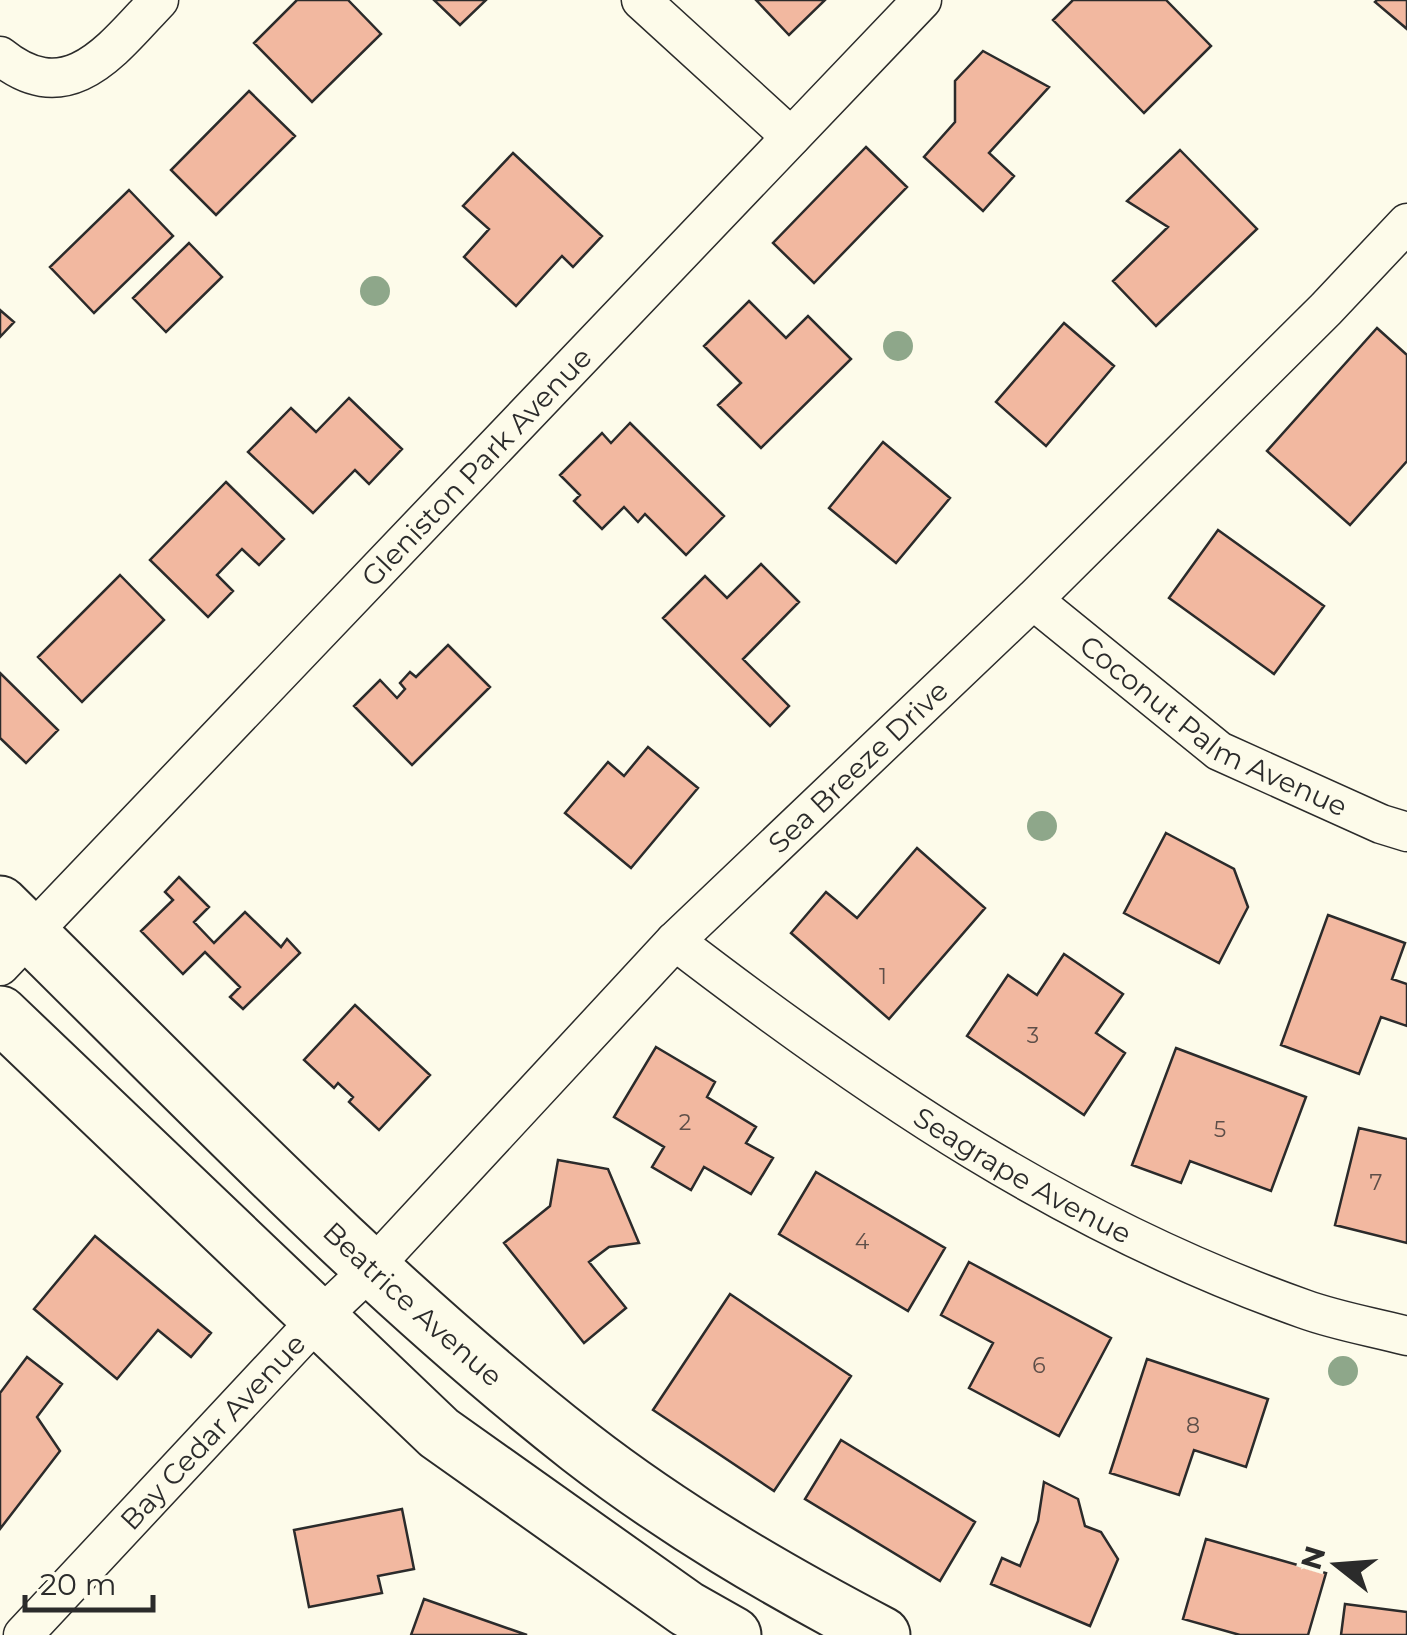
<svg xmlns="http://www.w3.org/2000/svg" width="1407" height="1635" viewBox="0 0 1407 1635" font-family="Montserrat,sans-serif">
<rect width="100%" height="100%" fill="#fdfbea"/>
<path fill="#f2b8a0" stroke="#2b2b2b" stroke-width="2.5" d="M297 0H348L381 34 312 102 254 43Z
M434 0H486L460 25Z
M756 0H825L789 35Z
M1073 0H1166L1211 46 1144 113 1053 20Z
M1377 0H1407V29L1375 2Z
M983 51 1049 87 989 153 1014 176 983 211 924 157 955 122V81Z
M249 91 295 136 216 215 171 170Z
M866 147 907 187 814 283 773 243Z
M1180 150 1257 229 1156 326 1113 281 1168 227 1127 201Z
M513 153 602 236 573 267 562 256 516 306 464 257 489 229 463 206Z
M129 190 173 236 94 313 50 267Z
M189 243 222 277 166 332 133 298Z
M749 301 786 338 808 316 851 359 761 448 718 405 741 383 704 346Z
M0 310 14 322 0 337Z
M1064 323 1114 366 1046 446 996 402Z
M1377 328 1407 355V461L1350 525 1267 451Z
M349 398 402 449 369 484 355 470 313 513 248 452 291 408 316 432Z
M630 423 724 516 686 555 645 514 638 522 624 507 602 529 574 501 580 495 560 475 602 433 611 443Z
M883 442 950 498 896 563 829 508Z
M226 482 284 539 259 565 242 549 217 575 233 591 208 617 150 560Z
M1218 530 1324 606 1274 674 1169 598Z
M761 564 799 602 743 659 789 706 770 726 663 618 705 576 727 598Z
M120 575 164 620 82 702 38 657Z
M448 645 490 687 412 765 354 706 380 680 397 698 405 689 400 683 410 672 416 677Z
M0 673 58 730 26 763 0 738Z
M648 747 698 788 631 868 565 813 608 762 624 776Z
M1166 833 1234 869 1248 907 1219 963 1124 913Z
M917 848 985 908 889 1019 791 933 826 892 857 918Z
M179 877 209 907 194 922 214 943 245 912 281 947 287 939 300 953 243 1009 230 997 240 987 205 952 183 974 141 931 173 900 165 892Z
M1328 915 1405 943 1392 979 1407 984V1026L1381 1017 1359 1074 1281 1045Z
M1064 954 1123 994 1096 1033 1125 1053 1084 1115 967 1036 1008 975 1037 995Z
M355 1005 430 1075 379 1130 349 1102 353 1097 338 1083 334 1088 304 1060Z
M656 1047 715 1082 707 1097 756 1127 746 1143 773 1158 751 1194 704 1167 691 1190 652 1167 664 1147 614 1117Z
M1176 1048 1306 1097 1271 1191 1190 1161 1181 1183 1132 1165Z
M1359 1128 1407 1139V1243L1335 1225Z
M558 1160 608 1169 639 1243 609 1247 589 1262 626 1308 584 1343 504 1243 550 1206Z
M816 1172 945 1248 908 1311 779 1234Z
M95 1236 211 1333 191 1357 158 1330 117 1379 34 1309Z
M969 1262 1111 1338 1059 1436 969 1388 993 1343 941 1315Z
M730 1294 851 1376 774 1491 653 1410Z
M27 1357 62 1384 37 1417 60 1451 0 1529V1393Z
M1147 1359 1268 1399 1246 1467 1194 1450 1179 1495 1110 1473Z
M841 1440 975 1522 940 1581 805 1499Z
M1044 1482 1078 1499 1085 1526 1101 1532 1118 1559 1090 1626 991 1584 1002 1558 1020 1566 1038 1521Z
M402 1509 414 1569 378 1576 382 1593 309 1607 294 1530Z
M1206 1539 1326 1573 1308 1635H1240L1183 1619Z
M424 1599 527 1635H411Z
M1345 1604 1407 1612V1635H1341Z"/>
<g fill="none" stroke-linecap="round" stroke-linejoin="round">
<g stroke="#2b2b2b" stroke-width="41">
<g id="minor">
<path d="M641 0 791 137"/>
<path d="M0 56C69 112 113 48 159 0"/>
<path id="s1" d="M1033 600 1219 751 1381 824 1407 832"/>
<path id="s2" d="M675 941C873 1093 1066 1225 1304 1309 1337 1321 1373 1327 1407 1336"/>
<path id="s3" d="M0 966 922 0"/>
<path id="s4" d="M23 1635 318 1319 371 1269 675 941 1033 600 1326 309 1407 223"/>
</g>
</g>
<g stroke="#2b2b2b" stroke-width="59">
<g id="secondary">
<path id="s5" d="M0 904C188 1089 372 1284 580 1447 674 1520 777 1580 882 1635"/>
<path d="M0 1014 439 1433 687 1609 733 1635"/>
</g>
</g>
<use href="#minor" stroke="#fdfbea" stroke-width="38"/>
<use href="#secondary" stroke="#fdfbea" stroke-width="55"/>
</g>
<g fill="#8ea78a">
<circle cx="375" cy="291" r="15"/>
<circle cx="898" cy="346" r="15"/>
<circle cx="1042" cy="826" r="15"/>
<circle cx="1343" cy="1371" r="15"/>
</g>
<g text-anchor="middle" stroke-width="8" stroke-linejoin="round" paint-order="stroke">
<g font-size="22" fill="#5d4e48">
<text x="883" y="984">1</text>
<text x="1033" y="1043">3</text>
<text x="685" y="1130">2</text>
<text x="1220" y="1137">5</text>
<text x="1376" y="1190">7</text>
<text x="862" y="1249">4</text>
<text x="1039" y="1373">6</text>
<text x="1193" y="1433">8</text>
</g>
<g font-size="28" fill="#2b2b2b" stroke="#fdfbea">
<text dy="10" stroke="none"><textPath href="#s3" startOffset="690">Gleniston Park Avenue</textPath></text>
<text dy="10" stroke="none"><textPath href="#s1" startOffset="222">Coconut Palm Avenue</textPath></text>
<text dy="10" stroke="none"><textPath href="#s4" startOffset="1205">Sea Breeze Drive</textPath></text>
<text dy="10" stroke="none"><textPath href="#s2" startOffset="420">Seagrape Avenue</textPath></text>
<text dy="10" stroke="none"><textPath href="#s5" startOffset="575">Beatrice Avenue</textPath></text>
<text dy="10" stroke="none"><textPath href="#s4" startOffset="278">Bay Cedar Avenue</textPath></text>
</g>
</g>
<g transform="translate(1337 1565) rotate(287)" stroke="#fdfbea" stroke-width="8" paint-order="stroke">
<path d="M0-8L18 38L0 25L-18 38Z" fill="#2b2b2b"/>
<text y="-15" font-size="28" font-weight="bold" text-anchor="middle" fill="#2b2b2b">N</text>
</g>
<path d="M25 1595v15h128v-15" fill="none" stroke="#2b2b2b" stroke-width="5"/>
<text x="40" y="1595" font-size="30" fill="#2b2b2b" stroke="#fdfbea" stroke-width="8" paint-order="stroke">20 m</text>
</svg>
